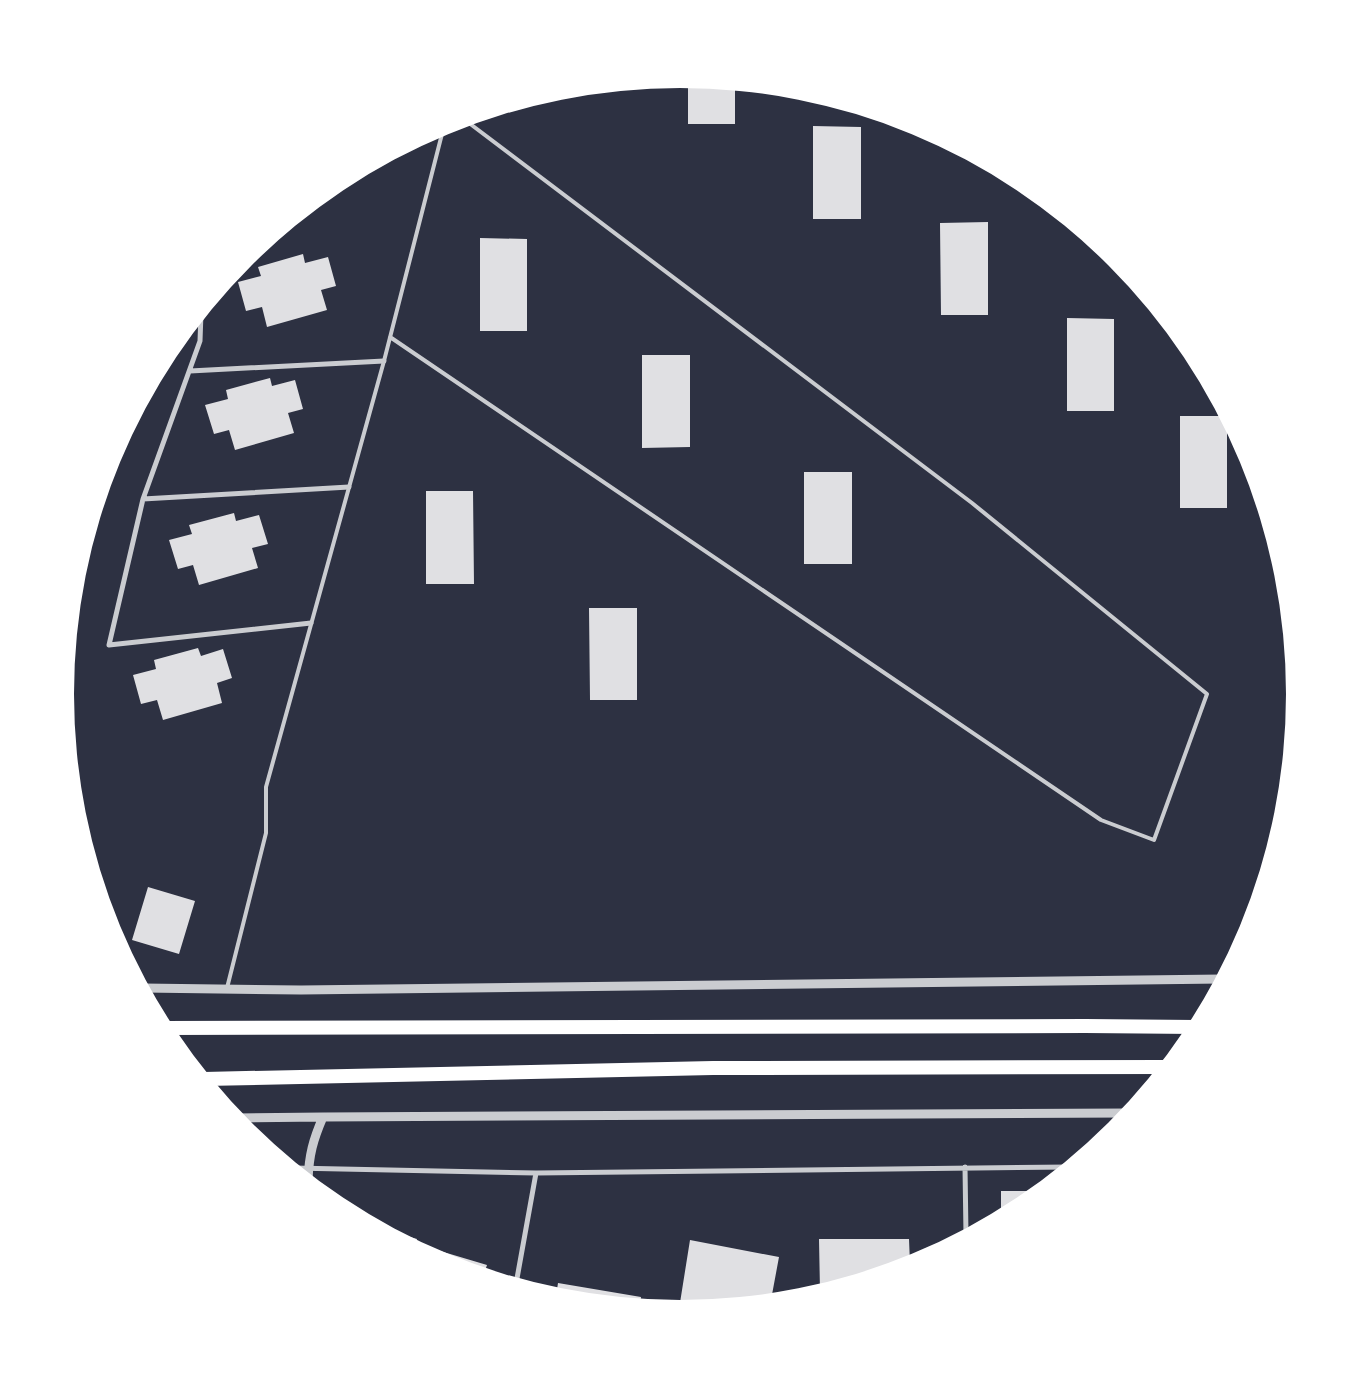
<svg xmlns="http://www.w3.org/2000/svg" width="1360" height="1388" viewBox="0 0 1360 1388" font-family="Poppins,sans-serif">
<rect width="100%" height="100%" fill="#2d3142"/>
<path fill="#e0e0e3" d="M688 80 735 84V124H688Z
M813 126 861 127V219H813Z
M988 222V315H941L940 223Z
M480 238 527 239V331H480Z
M303 254 305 263 328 257 336 286 321 290 327 310 267 327 262 307 246 311 238 282 261 276 258 267Z
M1067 318 1114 319V411H1067Z
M642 355H690V447L642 448Z
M270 378 272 386 295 380 303 409 288 413 294 433 235 450 229 430 214 434 205 405 228 399 226 390Z
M1180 416H1225L1227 419V508H1180Z
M804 472H852V564H804Z
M426 491H473L474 584H426Z
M234 513 236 521 259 515 268 544 252 548 258 568 199 585 193 565 178 569 169 540 192 534 189 525Z
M589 608H637V700H590Z
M198 648 201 656 223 649 232 678 217 683 222 703 163 720 157 700 141 704 133 675 156 669 154 660Z
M148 887 195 901 179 954 132 940Z
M1001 1191H1040L1021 1206 1001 1216Z
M387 1230 417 1239 415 1246 386 1231Z
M819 1239H909L910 1264 820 1291Z
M690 1240 779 1257 771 1300 679 1309Z
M430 1248 487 1265 484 1274 444 1262 428 1253Z
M558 1283 641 1297 640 1305 560 1297 556 1296Z"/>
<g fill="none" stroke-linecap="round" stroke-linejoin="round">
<path stroke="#caccd0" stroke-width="4" d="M390 337 1101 820 1154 840 1207 694 972 503 465 120
M227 988 266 833V787L384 361 444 126"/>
<path stroke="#caccd0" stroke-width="5" d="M201 313 200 341 143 499 109 645 311 623
M190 371 384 361
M143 499 349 487
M965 1167 966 1235
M293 1168 536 1173 1069 1167
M516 1284 536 1173"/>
<path stroke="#caccd0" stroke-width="9" d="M143 988 301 990 1222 979
M236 1118 323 1117 1128 1113
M308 1180C309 1155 313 1140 323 1117"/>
<path stroke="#fff" stroke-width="14" d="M165 1028 1085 1026 1196 1027
M204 1079 713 1068 1166 1067"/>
</g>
<path d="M0 0H1360V1388H0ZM74 694a606 606 0 1 1 1212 0a606 606 0 1 1-1212 0Z" fill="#fff" fill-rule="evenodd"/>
</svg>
